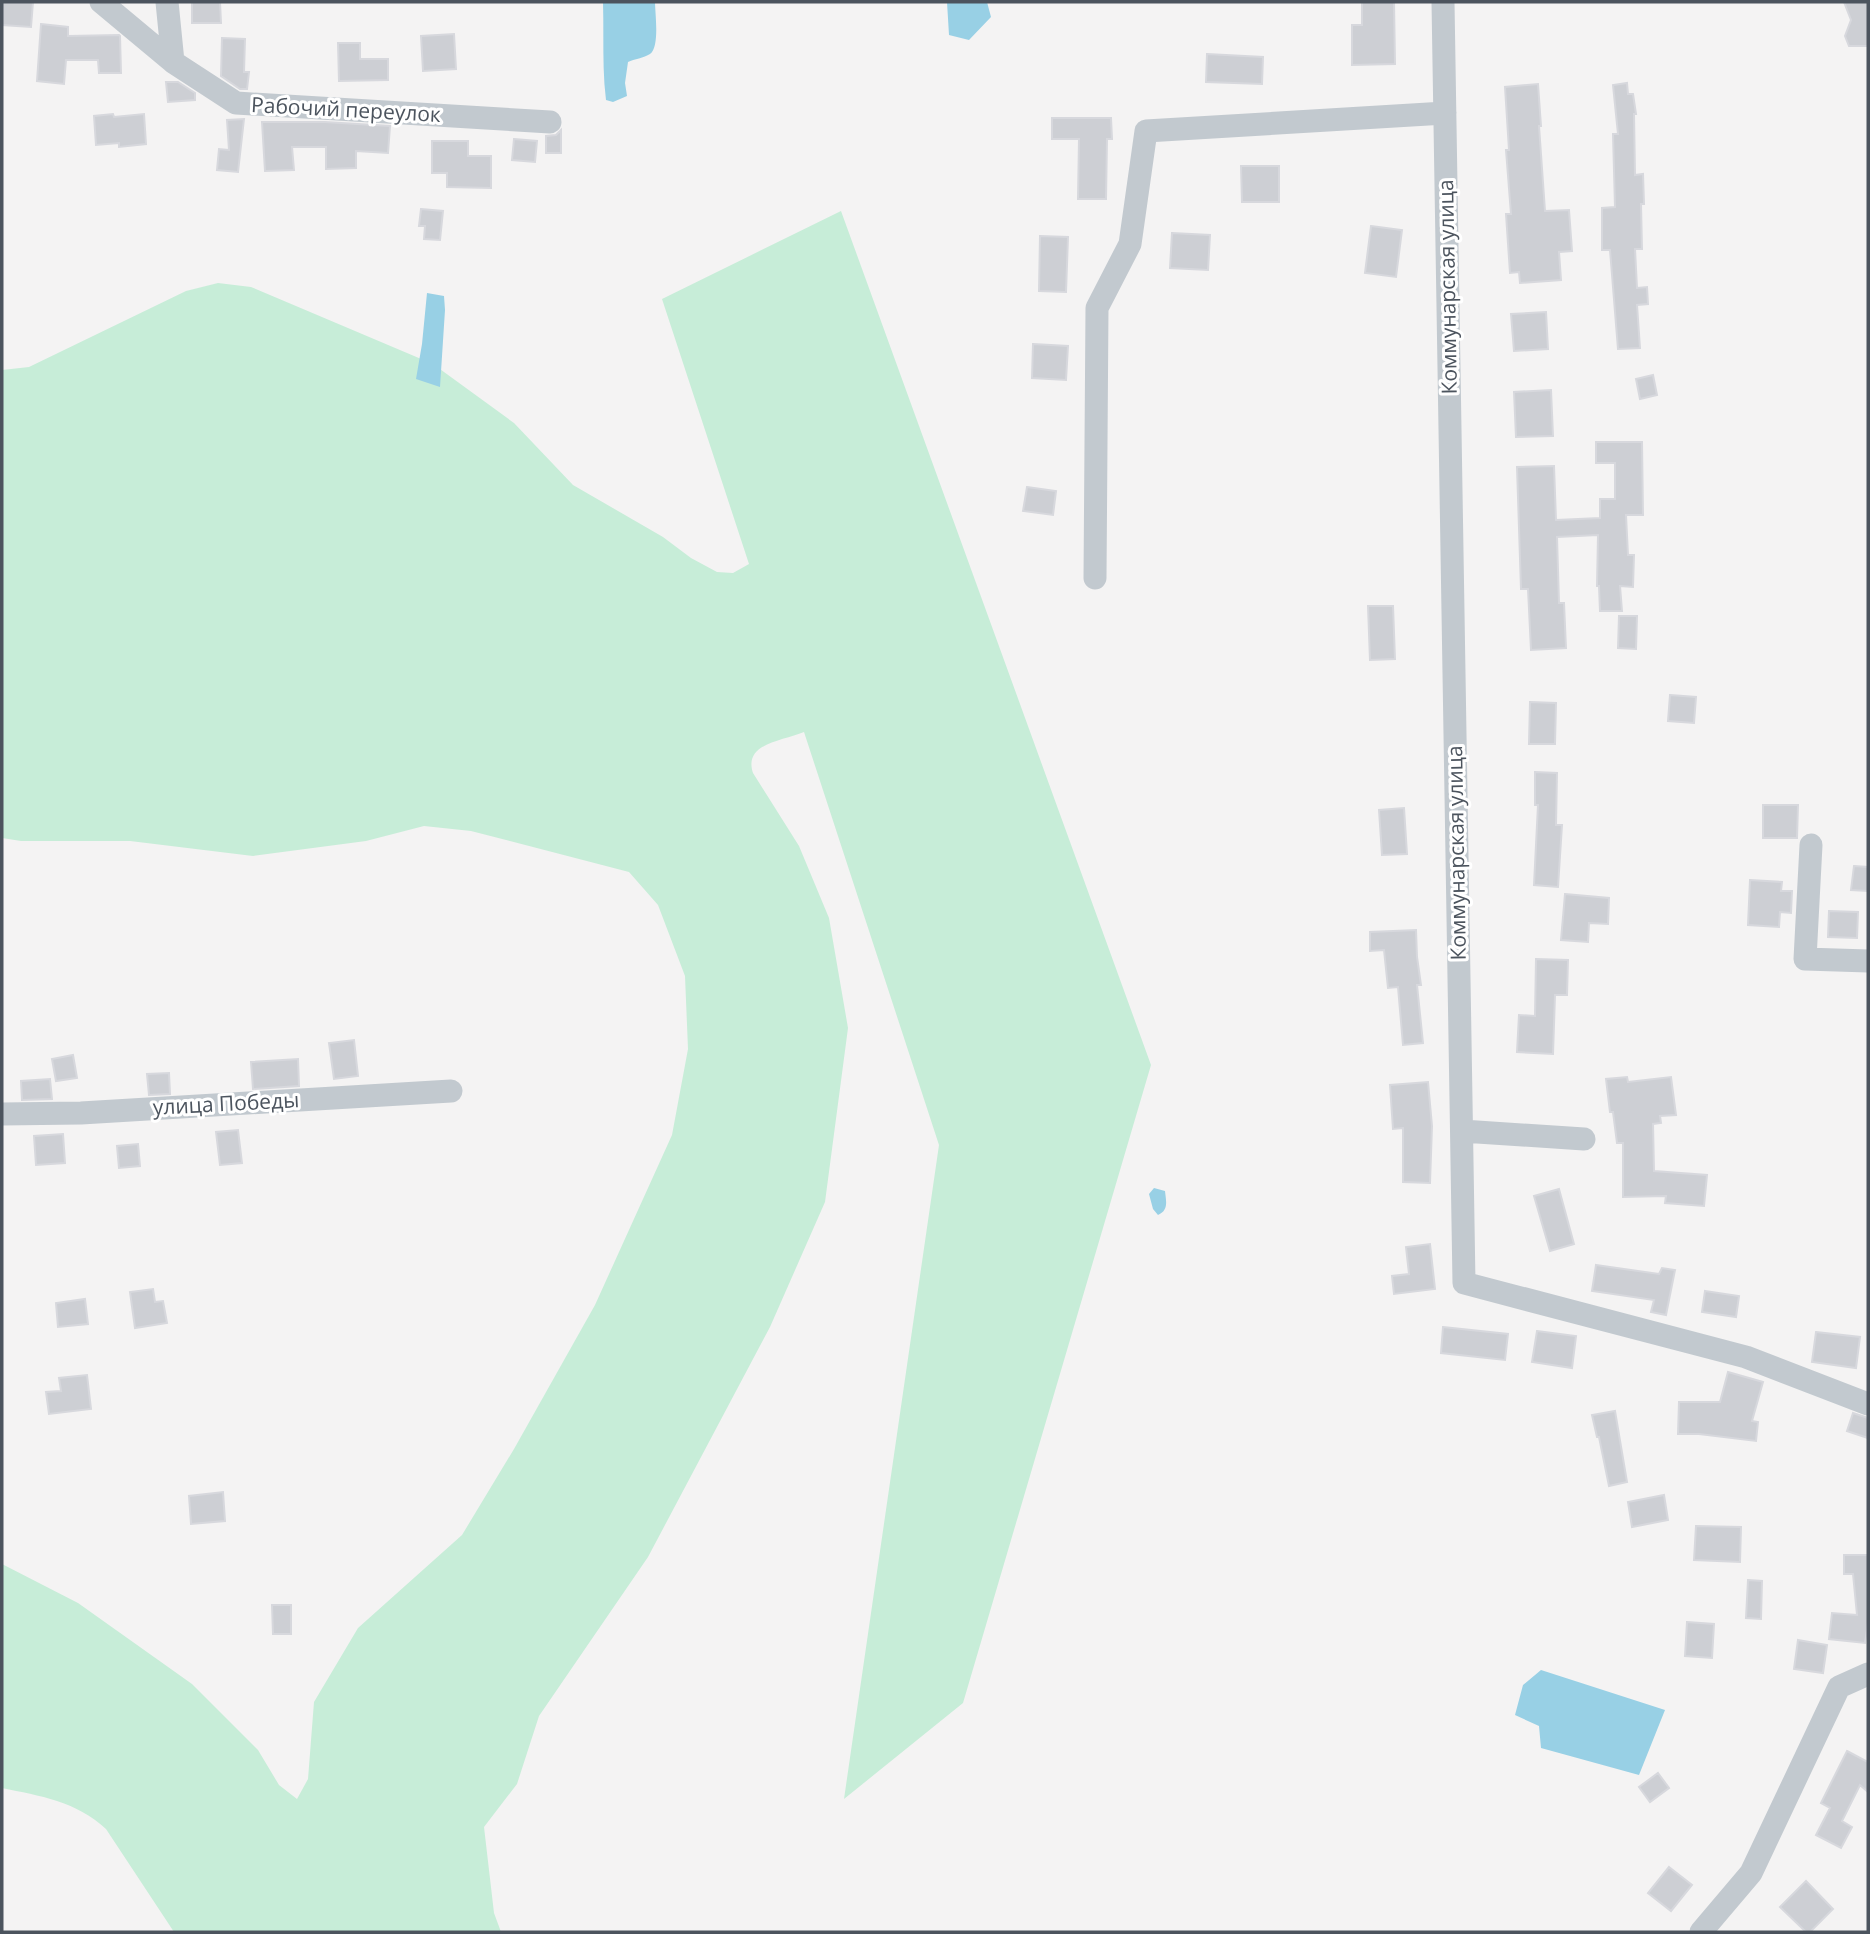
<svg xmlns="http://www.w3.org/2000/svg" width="1870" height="1934" viewBox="0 0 1870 1934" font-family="'Open Sans',sans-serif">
<rect width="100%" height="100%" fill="#f4f3f3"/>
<path fill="#c7edd8" d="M841 211 1151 1065 963 1703 844 1799 939 1145 804 732C783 741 743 743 753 773L799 846 829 918 848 1028 825 1202 770 1327 648 1557 539 1716 517 1784 484 1827 494 1913 501 1932H174L106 1829C76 1801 40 1796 2 1788V1564L78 1603 192 1684 258 1750 279 1785 297 1799 308 1779 314 1702 358 1628 462 1535 514 1449 595 1305 672 1135 688 1049 685 976 658 905 629 872 471 831 424 826 366 841 253 856 130 841H21L2 838V370L29 367 186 291 218 283 251 287 433 364 514 423 573 485 663 537 691 558 717 572 733 573 749 564 662 299Z"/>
<path fill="#98d0e5" d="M603 2H655C655 13 660 47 650 54 644 58 634 59 628 62L625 83 627 96 613 102 606 100C602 68 604 35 603 2Z
M947 2H987L991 17 969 40 949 35Z
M427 293 444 296 445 310 440 387 416 379 422 344Z
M1154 1188 1165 1191C1166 1201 1169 1210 1158 1215L1153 1209 1149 1194Z
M1541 1670 1665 1710 1639 1775 1541 1748 1539 1726 1515 1715 1523 1685Z"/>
<path fill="#cdcfd4" stroke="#d7d8dd" stroke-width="2" d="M2 2H33L31 27 2 25Z
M192 2H220L221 23H192Z
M1362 2H1394L1395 64 1352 65V25H1362Z
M1844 2H1868V46H1849L1845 36 1851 20Z
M41 24 68 27V36L119 35 120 36 121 73H99L98 60H66L64 84 37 81Z
M454 34 456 69 423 71 421 36Z
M222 38 245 39 244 72H249L247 89H240L221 76Z
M338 43H360V59H388V80L339 81Z
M1207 54 1263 57 1262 84 1206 82Z
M166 82H178L195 93V100L168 102Z
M1627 83 1628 94H1633L1636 114H1634L1635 175 1643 174 1644 204H1641L1642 249H1635L1637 288 1647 287 1648 304 1637 305 1640 348 1618 349 1610 250H1602V208L1615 207 1613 134H1618L1613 85Z
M1538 84 1541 126H1539L1545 211 1569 210 1572 251 1559 252 1561 280 1520 283 1519 272 1510 273 1506 214H1511L1506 150H1509L1505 87Z
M113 114 114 117 144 114 146 144 119 147V143L96 145 94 116Z
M1052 118H1111L1112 139H1107L1106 199H1078L1079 139H1052Z
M244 119 238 172 217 170 219 149 229 150 227 120Z
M262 122H325L390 126 388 153 356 151V168L326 169V147H292L294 170 265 171Z
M561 130V153H546V136L556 135Z
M514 139 537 141 535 162 512 160Z
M432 141H468V156H491V188L447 187V173H432Z
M1241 166H1279V202H1242Z
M421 209 443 211 440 240 424 239 425 226H419Z
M1371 226 1402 230 1396 277 1365 273Z
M1172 233 1210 235 1208 270 1170 268Z
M1040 236 1068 237 1066 292 1039 291Z
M1546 312 1548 349 1514 351 1511 314Z
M1033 344 1068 346 1066 380 1032 378Z
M1653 375 1657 395 1640 399 1636 379Z
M1551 390 1553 436 1516 437 1514 392Z
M1596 442H1642L1643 515H1626L1628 555H1634L1633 587 1620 586 1622 611H1600L1599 586H1597L1598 535 1557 537 1559 603H1564L1566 648 1531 650 1528 589H1521L1517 467 1554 466 1556 520 1600 518V499H1615V463H1596Z
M1027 487 1056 491 1053 515 1023 511Z
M1368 606H1393L1395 659 1370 660Z
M1619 616H1637L1636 649 1618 648Z
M1670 695 1696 697 1694 723 1668 721Z
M1530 702 1556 703 1555 744H1529Z
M1535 772 1557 773 1556 825H1562L1558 887 1534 885 1538 805H1535Z
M1763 805H1798L1797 838H1763Z
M1404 808 1407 854 1382 855 1379 810Z
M1854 866 1868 867V891L1851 890Z
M1750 880 1782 882 1781 891H1792L1791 913 1780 912 1779 927 1748 925Z
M1565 894 1609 898 1608 924 1589 923 1588 942 1561 940Z
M1829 911 1858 912 1857 938 1828 937Z
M1416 930 1417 957 1421 985H1417L1423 1043 1403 1045 1398 987 1388 988 1384 950 1370 951V932Z
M1536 959 1568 960 1567 995H1555L1553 1054 1517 1052 1519 1015 1535 1016Z
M354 1040 358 1076 334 1079 329 1043Z
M73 1055 77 1078 56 1081 52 1059Z
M298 1059 299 1086 253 1089 251 1062Z
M169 1073 170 1094 149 1095 147 1074Z
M1627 1077 1628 1082 1671 1077 1676 1115 1660 1116 1661 1123 1653 1124 1654 1171 1707 1175 1704 1206 1665 1203 1666 1196 1623 1197V1143H1617L1613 1112H1610L1606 1079Z
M50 1079 52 1099 22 1100 21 1081Z
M1428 1082 1432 1126 1430 1183 1403 1182V1128L1393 1129 1390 1085Z
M238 1130 242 1163 220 1165 216 1132Z
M63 1134 65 1163 36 1165 34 1136Z
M138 1144 140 1166 119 1168 117 1146Z
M1559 1189 1574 1244 1550 1251 1534 1196Z
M1430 1244 1435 1289 1394 1294 1392 1276 1409 1274 1406 1247Z
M1596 1265 1659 1274 1662 1268 1675 1270 1666 1315 1651 1312 1654 1300 1592 1291Z
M153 1289 155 1302 163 1301 167 1323 135 1328 130 1292Z
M1705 1291 1739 1296 1736 1317 1702 1312Z
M85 1299 88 1324 58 1327 56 1303Z
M1443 1327 1508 1334 1505 1360 1441 1353Z
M1537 1331 1576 1336 1572 1368 1532 1362Z
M1816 1332 1860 1337 1856 1368 1812 1362Z
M1728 1372 1763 1382 1752 1421 1758 1422 1756 1441 1699 1434H1678L1679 1402H1720Z
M87 1375 91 1409 49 1414 46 1392 61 1391 59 1378Z
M1615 1411 1627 1482 1609 1486 1599 1437H1597L1592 1415Z
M1853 1413 1868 1418V1438L1847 1431Z
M223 1492 225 1521 191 1524 189 1496Z
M1664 1495 1668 1520 1632 1527 1628 1502Z
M1696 1526 1741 1527 1740 1562 1694 1560Z
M1844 1555H1868V1623L1865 1643 1829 1639 1832 1613 1857 1615 1853 1574H1844Z
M1748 1580 1762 1581 1761 1619 1746 1618Z
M272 1605H291V1634H273Z
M1687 1622 1714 1624 1712 1658 1685 1656Z
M1798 1640 1827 1645 1823 1673 1794 1669Z
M1847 1751 1868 1762V1792L1860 1785 1842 1821 1852 1827 1841 1848 1816 1835 1830 1808 1821 1803Z
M1658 1773 1669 1788 1650 1802 1639 1787Z
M1669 1867 1692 1885 1671 1911 1648 1893Z
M1806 1881 1833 1909 1810 1932H1806L1780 1907Z"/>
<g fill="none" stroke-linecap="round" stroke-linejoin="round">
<path stroke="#c2c9cf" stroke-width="23" d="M101 2 173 62
M167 2 173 62 236 103 550 122
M1443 2 1464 1283 1746 1357 1868 1404
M1095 578 1097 308 1130 244 1146 131 1445 113
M1811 845 1805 959 1868 961
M2 1114 81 1113 451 1091
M1462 1131 1584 1139
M1701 1932 1751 1873 1839 1687 1868 1674"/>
</g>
<g text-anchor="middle" stroke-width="6" stroke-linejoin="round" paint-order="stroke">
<g font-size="21" fill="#4c545e" stroke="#fff">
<text transform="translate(346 110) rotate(3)" y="7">Рабочий переулок</text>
<text transform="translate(1448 287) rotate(-91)" y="7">Коммунарская улица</text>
<text transform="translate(1457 853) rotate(-91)" y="7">Коммунарская улица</text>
<text transform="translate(226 1104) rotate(-3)" y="7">улица Победы</text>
</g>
</g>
<rect width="1870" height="1934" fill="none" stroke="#4c545e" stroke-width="7"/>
</svg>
